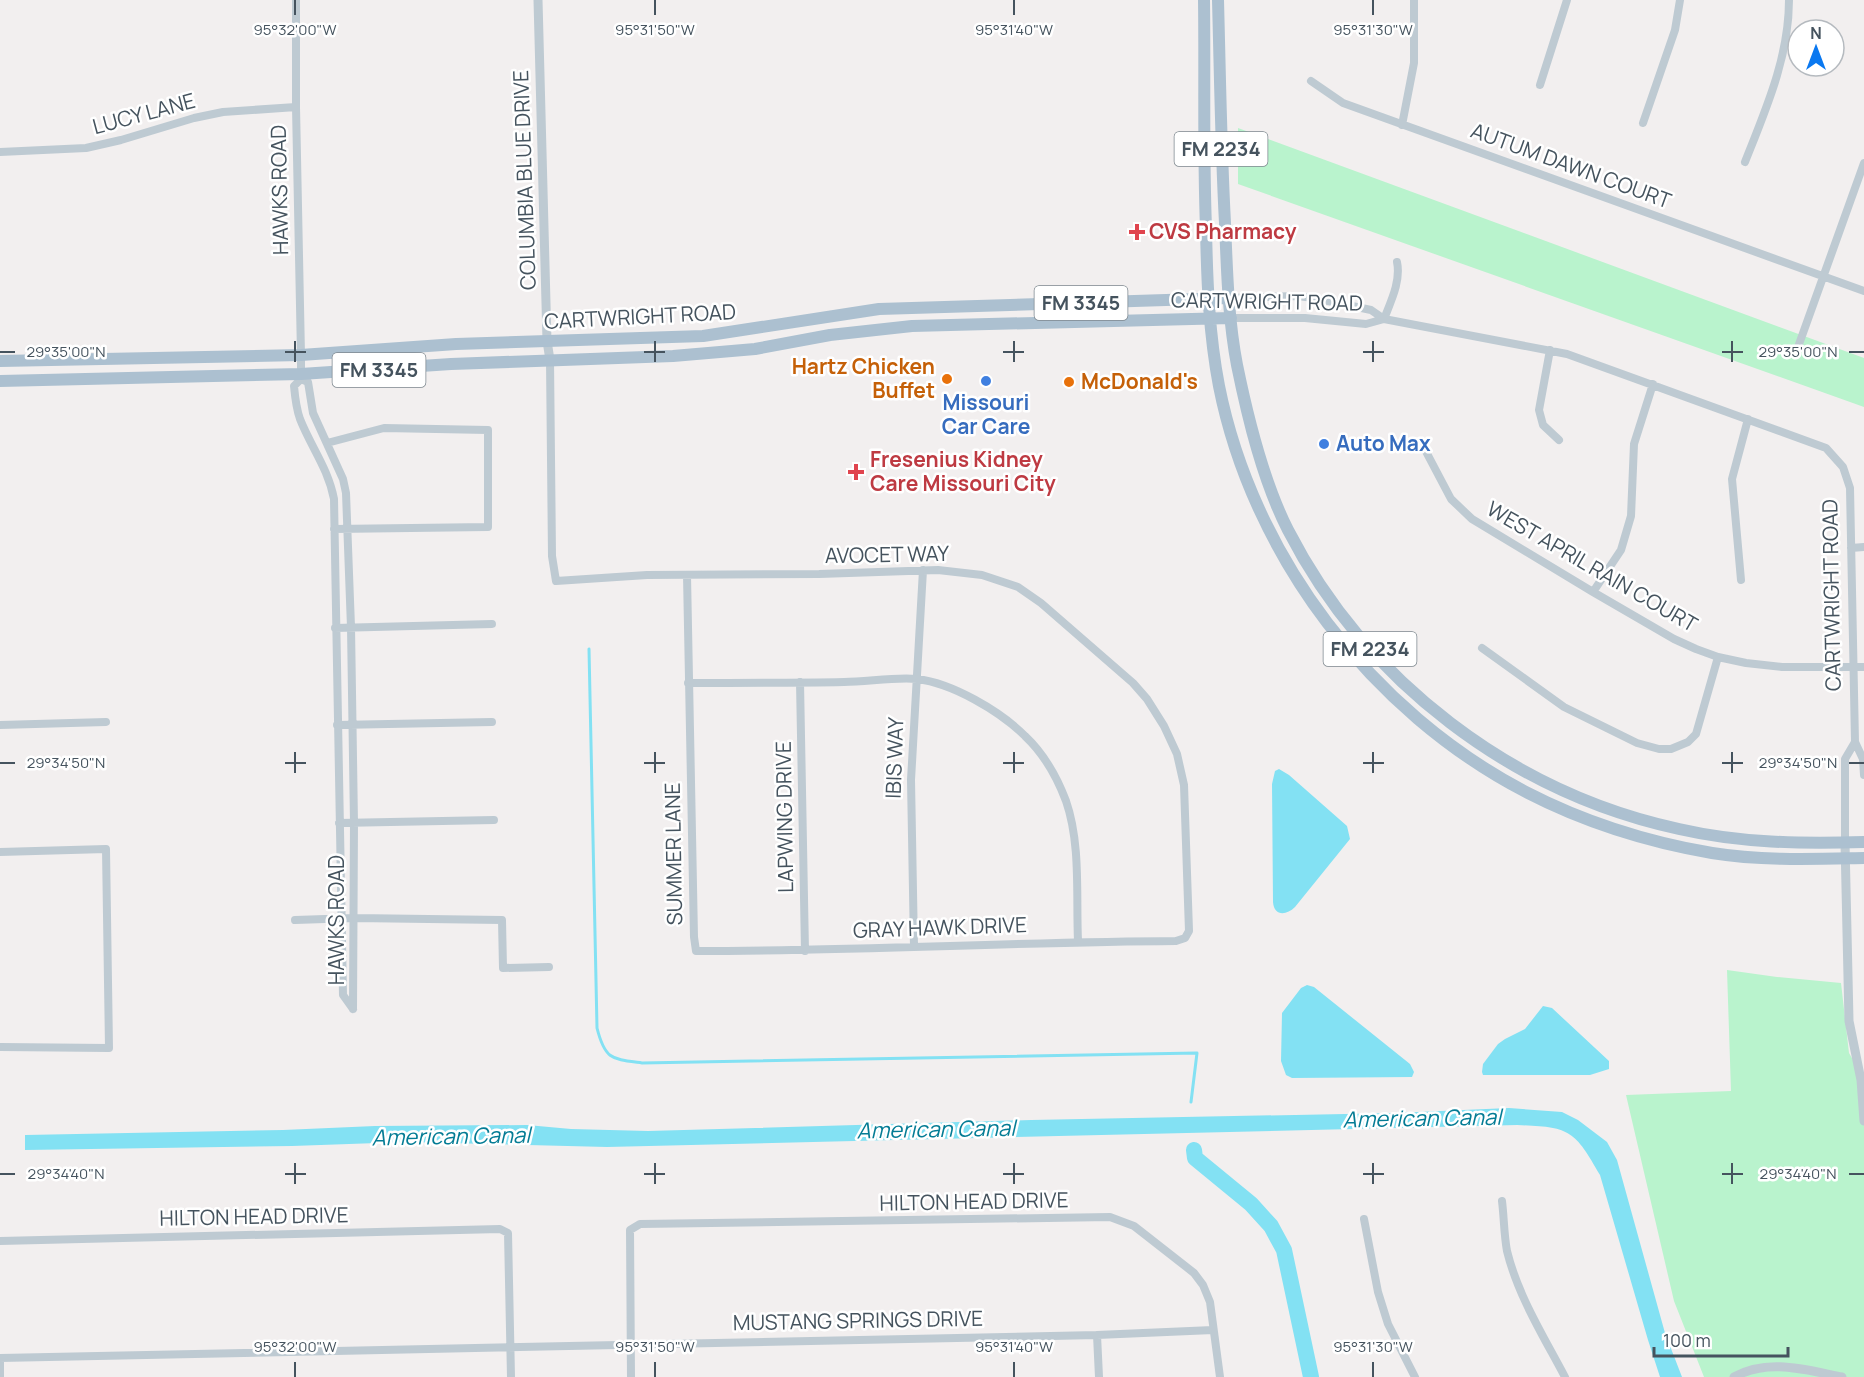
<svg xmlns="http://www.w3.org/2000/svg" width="1864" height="1377" viewBox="0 0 1864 1377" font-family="Manrope,sans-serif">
<rect width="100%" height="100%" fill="#f2efef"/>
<path fill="#b9f3cd" d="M1238 128 1864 358V407L1238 184Z
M1727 970 1777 977 1841 983 1849 1053 1864 1079V1377H1704L1674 1301 1626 1095 1731 1091Z"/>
<path fill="#83e1f3" d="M1279 769 1289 775 1347 826 1350 839 1295 907C1286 916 1274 916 1273 902L1272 784 1275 771Z
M1307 985 1314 987 1410 1064 1414 1072 1412 1077 1292 1078 1286 1075 1281 1061 1282 1013 1301 988Z
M1543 1006 1552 1008 1609 1061V1069L1590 1075H1483L1482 1072 1483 1064 1498 1044 1505 1039 1525 1029Z
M1509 1108 1562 1112 1578 1120 1607 1142 1617 1160 1665 1333 1682 1377H1660L1648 1340 1600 1175C1574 1129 1569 1127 1517 1125L607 1147 406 1142 292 1146 25 1150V1135L283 1130 375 1126 527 1125 571 1129 648 1131 1031 1120 1395 1113Z"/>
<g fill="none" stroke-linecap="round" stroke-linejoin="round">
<path stroke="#83e1f3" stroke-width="3" d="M589 649 597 1028C605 1060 612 1059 642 1063L1197 1053 1191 1102"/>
<path stroke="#83e1f3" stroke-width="16" d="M1194 1150 1195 1158 1251 1204 1271 1226 1284 1250 1311 1377"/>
<path stroke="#becad2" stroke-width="8" d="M296 0V107L301 355V379L294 386C295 397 296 408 300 419 311 447 328 468 334 499L343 995 353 1009
M1311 81 1343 103 1864 291
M1540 85 1567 0
M1643 123 1675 30 1680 0
M1402 125 1414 63V0
M0 152 86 148 121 140 194 118 223 112 296 107
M1745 162C1766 109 1789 57 1789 0
M1229 298 1297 296 1314 298 1371 310 1384 319 1567 354 1826 448 1843 467 1850 488 1855 742 1863 759 1864 775
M1231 318H1305L1366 324 1384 319
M1384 319C1391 301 1401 281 1397 262
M1798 347 1864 163
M1550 350 1539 410 1543 425 1559 440
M550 360 552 556 556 581 647 575 819 574 938 570 982 575 1018 587 1041 603 1133 683 1147 699 1164 726 1177 754 1184 785 1189 931 1185 938 1176 941C1016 942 856 951 696 951L694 937 687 575
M301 379 308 382 313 413 343 479 346 493 351 627 354 823 353 1009
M327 443 384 428 488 430V527L334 529
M1422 444 1451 499 1472 519 1593 592 1674 639 1696 649 1718 657 1746 663 1782 667H1864
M1851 548 1864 547
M1741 580 1732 479 1748 419
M1593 592 1621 550 1631 516 1634 444 1653 384
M335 628 492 624
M1482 648 1564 707 1637 743 1659 749H1671L1688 742 1696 734 1718 657
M800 682 805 951
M688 683C740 683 792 683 844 682 867 682 893 677 917 679 952 683 1000 711 1025 736 1043 753 1057 777 1066 801 1081 844 1076 896 1078 941
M0 725 106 722
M337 725 492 722
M339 823 494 820
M1845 843V759L1855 742
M0 852 106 849 109 1048 0 1047
M295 920 355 918 502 920 503 968 549 967
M914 947 911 780 923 570
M1502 1201C1504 1217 1504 1235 1507 1251 1518 1296 1544 1337 1565 1377
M1364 1219 1378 1292 1388 1324 1415 1377
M0 1241 500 1229 508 1233 511 1377
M1097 1335 1099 1377
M0 1358 1097 1335 1213 1330
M0 1360V1377
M631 1377 630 1230 640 1224 1110 1217 1134 1226 1194 1273 1203 1285 1210 1302 1220 1377"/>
<path stroke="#becad2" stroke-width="9" d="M538 0 547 341 550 360
M1845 843 1849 1021 1861 1080 1864 1121
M1734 1377C1768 1358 1806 1370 1842 1377"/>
<path stroke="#acc0d0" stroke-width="12" d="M1204 0C1205 76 1203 152 1206 228 1207 281 1209 334 1219 386 1253 557 1372 712 1526 792 1584 822 1648 842 1712 853 1762 861 1814 859 1864 858
M1218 0C1220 74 1221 149 1225 223 1227 270 1228 318 1237 365 1248 419 1263 481 1288 530 1366 682 1513 793 1679 829 1740 843 1802 844 1864 842
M0 361 301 355 456 344 703 336 879 309 1229 298
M0 381 301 374 451 364 673 356 755 349 830 335 912 326 1231 318"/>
</g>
<path fill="none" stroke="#45535e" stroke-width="2" d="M295 0V15M655 0V15M1014 0V15M1373 0V15M295 341V362M655 341V362M1014 341V362M1373 341V362M1732 341V362M0 352H15M285 352H306M644 352H665M1003 352H1024M1363 352H1384M1722 352H1743M1849 352H1864M295 752V773M655 752V773M1014 752V773M1373 752V773M1732 752V773M0 763H15M285 763H306M644 763H665M1003 763H1024M1363 763H1384M1722 763H1743M1849 763H1864M295 1163V1184M655 1163V1184M1014 1163V1184M1373 1163V1184M1732 1163V1184M0 1174H15M285 1174H306M644 1174H665M1003 1174H1024M1363 1174H1384M1722 1174H1743M1849 1174H1864M295 1362V1377M655 1362V1377M1014 1362V1377M1373 1362V1377"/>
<g fill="#e0444e" stroke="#fff" stroke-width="2">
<path d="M1134 223h6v6h6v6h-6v6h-6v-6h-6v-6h6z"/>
<path d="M853 463h6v6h6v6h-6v6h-6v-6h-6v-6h6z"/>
</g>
<g fill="#e8710a" stroke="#fff" stroke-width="2">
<circle cx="947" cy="379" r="6"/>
<circle cx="1069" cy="382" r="6"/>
</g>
<g fill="#3f7fe0" stroke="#fff" stroke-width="2">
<circle cx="986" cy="381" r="6"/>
<circle cx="1324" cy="444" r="6"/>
</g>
<g text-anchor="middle" stroke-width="5" stroke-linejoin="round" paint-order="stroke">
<g fill="#fff" stroke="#7d878e" stroke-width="1.5">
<rect x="1174.5" y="132" width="93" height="34" rx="4.5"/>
<rect x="1034.5" y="286" width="93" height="34" rx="4.5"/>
<rect x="332.5" y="353" width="93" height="34" rx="4.5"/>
<rect x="1323.5" y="632" width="93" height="34" rx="4.5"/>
</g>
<g font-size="20" font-weight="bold" fill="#45535e">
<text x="1221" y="156">FM 2234</text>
<text x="1081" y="310">FM 3345</text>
<text x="379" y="377">FM 3345</text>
<text x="1370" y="656">FM 2234</text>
</g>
<g font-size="21" fill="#45535e" stroke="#fff">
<text transform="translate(144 114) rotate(-15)" y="7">LUCY LANE</text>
<text transform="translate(1571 166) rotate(20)" y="7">AUTUM DAWN COURT</text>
<text transform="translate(525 180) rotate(-92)" y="7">COLUMBIA BLUE DRIVE</text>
<text transform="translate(280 190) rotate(-91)" y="7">HAWKS ROAD</text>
<text transform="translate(1267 302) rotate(1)" y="7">CARTWRIGHT ROAD</text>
<text transform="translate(640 317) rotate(-3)" y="7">CARTWRIGHT ROAD</text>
<text transform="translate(887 555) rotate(-1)" y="7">AVOCET WAY</text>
<text transform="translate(1592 567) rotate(30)" y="7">WEST APRIL RAIN COURT</text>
<text transform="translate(1832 595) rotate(-91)" y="7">CARTWRIGHT ROAD</text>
<text transform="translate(895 758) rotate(-88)" y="7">IBIS WAY</text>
<text transform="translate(785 817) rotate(-91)" y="7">LAPWING DRIVE</text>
<text transform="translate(674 854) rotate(-91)" y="7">SUMMER LANE</text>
<text transform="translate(337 920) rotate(-90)" y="7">HAWKS ROAD</text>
<text transform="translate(940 928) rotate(-2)" y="7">GRAY HAWK DRIVE</text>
<text transform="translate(974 1202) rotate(-1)" y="7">HILTON HEAD DRIVE</text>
<text transform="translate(254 1217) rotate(-1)" y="7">HILTON HEAD DRIVE</text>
<text transform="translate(858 1321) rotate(-1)" y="7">MUSTANG SPRINGS DRIVE</text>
</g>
<g font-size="21" font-weight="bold" fill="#be3a42" stroke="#fff" text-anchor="start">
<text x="1149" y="239">CVS Pharmacy</text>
<text x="870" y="467">Fresenius Kidney<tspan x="870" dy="24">Care Missouri City</tspan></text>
</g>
<g font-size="21" font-weight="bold" fill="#c56008" stroke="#fff" text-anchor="end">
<text x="935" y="374">Hartz Chicken<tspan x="935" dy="24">Buffet</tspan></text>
<text x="1081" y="389" text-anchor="start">McDonald's</text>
</g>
<g font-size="21" font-weight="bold" fill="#366cbe" stroke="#fff">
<text x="986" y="410">Missouri<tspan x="986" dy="24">Car Care</tspan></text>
<text x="1336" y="451" text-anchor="start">Auto Max</text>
</g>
<g font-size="22" font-style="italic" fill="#047c95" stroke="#fff">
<text transform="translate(1422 1118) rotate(-1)" y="8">American Canal</text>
<text transform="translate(936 1129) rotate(-1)" y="8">American Canal</text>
<text transform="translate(451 1136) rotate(-1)" y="8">American Canal</text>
</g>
</g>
<g font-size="15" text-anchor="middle" fill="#45535e" stroke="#fff" stroke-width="5" stroke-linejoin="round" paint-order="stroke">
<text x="295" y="35">95°32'00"W</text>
<text x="655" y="35">95°31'50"W</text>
<text x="1014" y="35">95°31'40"W</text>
<text x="1373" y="35">95°31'30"W</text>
<text x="66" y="357">29°35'00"N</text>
<text x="1798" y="357">29°35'00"N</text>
<text x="66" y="768">29°34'50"N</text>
<text x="1798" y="768">29°34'50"N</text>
<text x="66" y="1179">29°34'40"N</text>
<text x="1798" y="1179">29°34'40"N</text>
<text x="295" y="1352">95°32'00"W</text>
<text x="655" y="1352">95°31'50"W</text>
<text x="1014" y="1352">95°31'40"W</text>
<text x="1373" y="1352">95°31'30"W</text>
</g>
<g transform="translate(1816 48)"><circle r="28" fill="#ffffff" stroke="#b5babf" stroke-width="1.5"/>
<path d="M0-4.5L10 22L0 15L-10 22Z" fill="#0a78f0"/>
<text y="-9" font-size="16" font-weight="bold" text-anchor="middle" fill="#45535e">N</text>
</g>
<path d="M1654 1347v9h134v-9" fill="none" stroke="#45535e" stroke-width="3"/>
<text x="1663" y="1347" font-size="18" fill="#45535e" stroke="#ffffff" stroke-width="4.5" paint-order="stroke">100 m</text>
</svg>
